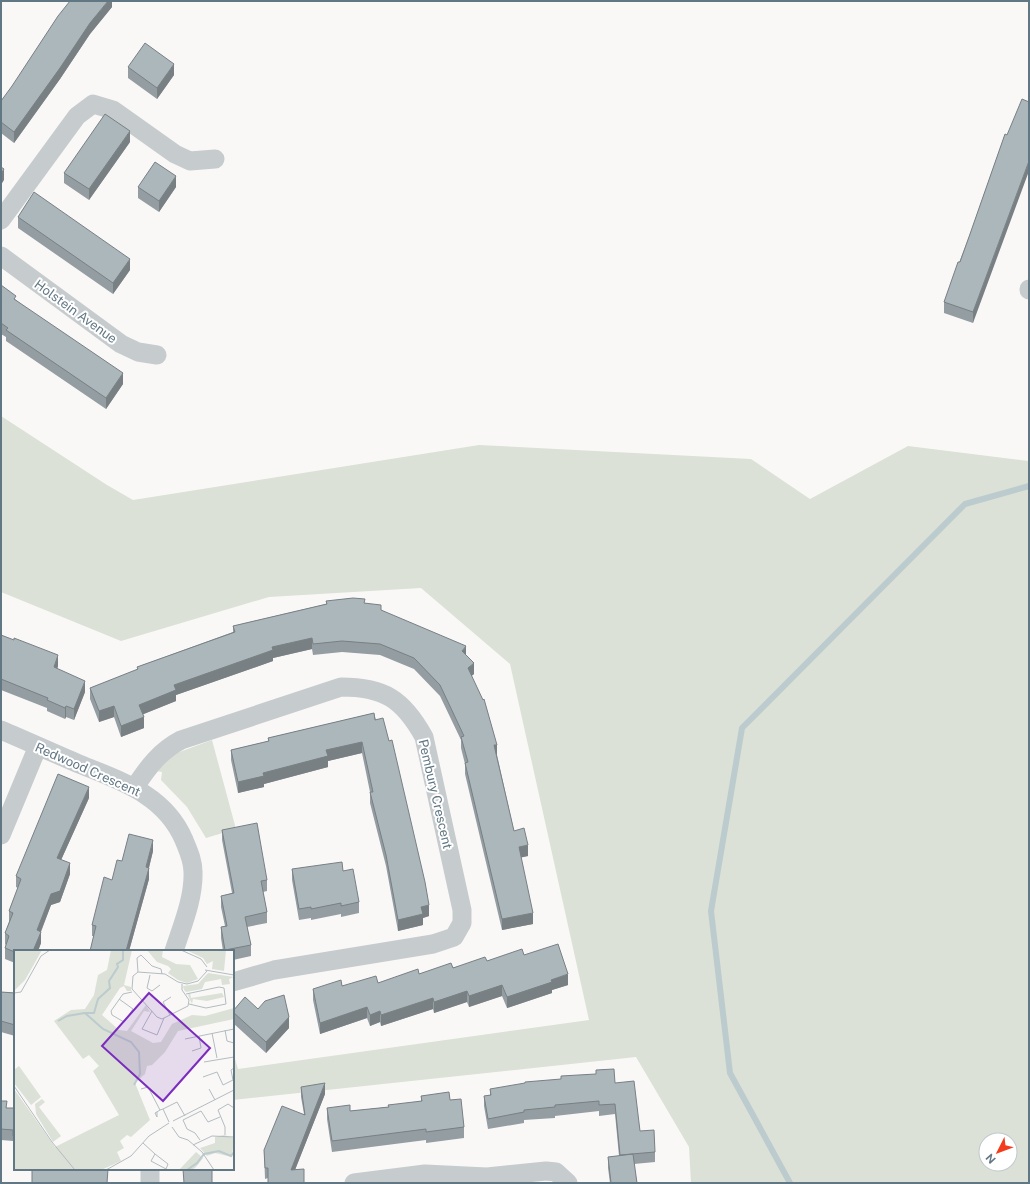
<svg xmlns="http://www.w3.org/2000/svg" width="1030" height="1184" viewBox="0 0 1030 1184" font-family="'Public Sans',sans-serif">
<rect width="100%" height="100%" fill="#f9f8f6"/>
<path fill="#dbe1d6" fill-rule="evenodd" d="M1 416 107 485 133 500 479 445 751 459 810 499 908 446 1029 461V1183H691L689 1147 636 1057 233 1100V1052L238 1069 589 1020 510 664 421 588 269 597 121 641 1 592ZM986 1140H1010V1164H986Z
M212 740 236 829 206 838 187 807 161 780 162 772 156 771 174 754Z"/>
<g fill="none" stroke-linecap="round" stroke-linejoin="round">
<path stroke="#bccbce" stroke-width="6" d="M790 1183 730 1073 711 911 742 728 965 504 1029 486"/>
<path stroke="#c6cbce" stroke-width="19" d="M1 220 77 116 93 104 113 110 175 154 190 161 215 159
M1 256 121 344 138 352 157 355
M1029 289V290
M1 730C27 741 53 753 79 764 121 781 165 795 184 840 188 850 193 860 193 872 194 898 182 926 174 951
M135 787C148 767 160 751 181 740L341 687C384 687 403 699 424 737L462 910V923L454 937 433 944 274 970 233 982
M1 835 38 746
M150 1183V1169
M354 1183 425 1174 487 1177 546 1171 556 1172 568 1183"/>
</g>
<path fill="#949da2" d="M112 1V7L90 34 60 79 14 143 1 133V101Z
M128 67 174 75 157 99 128 78Z
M1005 134 973 323 944 313V302L970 234Z
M130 142 89 200 64 183V173Z
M138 187H176L159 212 138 198Z
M18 217 130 270 113 294 18 228Z
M1 285 16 300 123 384 106 409 6 341V337L1 334Z
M326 601 365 603 381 610 466 655 474 674 471 676 497 755 514 831 528 856 521 857 533 924 502 930 465 774V764L461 748V740L440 696 414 669 380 655 342 652 313 655 312 649 273 658V661L176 695V701L143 714 144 728 121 737 114 717 99 722 90 699V688L137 670V667L233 632V626L326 604Z
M1 635 58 666 57 669 85 692 74 720 66 717 65 719 47 711V708L1 690Z
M374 713 429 916 423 918V925L398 931 386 866 370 803V792L362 753 328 761V767L264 784V787L238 793 231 760V750L268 741V738Z
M89 798 61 860 70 874 60 902 51 905 41 932V943L38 951H15V963L5 959V948L6 945 5 944V933L9 922V911L18 888 16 887V876Z
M222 830 267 880V891L263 892 267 912V923L247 927 251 945V956L233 960V951H223L221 938V927L225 926 221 907V896L232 893 222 840Z
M153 851 149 868V879L129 951H90L94 936H92V925L112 880 122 861Z
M292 869 343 871 359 902V913L341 917V914L311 920V918L299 920 292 880Z
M524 955 568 985 552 990V993L507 1008 502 996 469 1007 467 1002 434 1013 433 1009 381 1026 380 1022 370 1026 367 1018 320 1034 313 1000V989L342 986 378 983 419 974 487 961Z
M1 992 15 993V1036L1 1032Z
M258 1009 289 1028 266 1053 233 1023V1011Z
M615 1083 640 1131 655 1152V1162L634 1164 637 1183H610L608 1168V1157L619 1156 615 1114 599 1116V1111L555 1116V1118L524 1120V1123L488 1129 484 1106V1096L490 1095V1089Z
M301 1087 325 1094 295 1170 304 1183H268V1178L265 1179 264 1150 304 1114 301 1097Z
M421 1096 450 1100 464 1127V1138L426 1143V1140L332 1152 327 1119V1108L350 1111 388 1107 421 1101Z
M1 1101 7 1108H15V1147H13V1141L1 1140Z"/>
<path fill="#788084" d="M108 1H112V7L90 34 60 79 14 143V132L90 23Z
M174 64V75L157 99V88Z
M130 131V142L89 200V189Z
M1029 161V171L973 323V312Z
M4 169V180L1 185V174Z
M176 176V187L159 212V201Z
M130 259V270L113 294V283Z
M123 373V384L106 409V398Z
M312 638V649L273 658V661L176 695V701L139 716V705L174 685 272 647Z
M466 646V657L462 651Z
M58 655V666L54 678V667Z
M474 663V674L468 679V668Z
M85 681V692L74 720V709Z
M66 706V717L65 719V708Z
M114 706V717L99 722V711Z
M144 717V728L121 737V726Z
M362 742V753L328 761V767L264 784V787L238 793V782L326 750Z
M494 745H497V755L494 756Z
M89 787V798L57 869V858Z
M153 840V851L147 875 149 868V879L129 951H126Z
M528 845V856L519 858V847Z
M70 863V874L60 902 51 905 37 941V930L51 894Z
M429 905V916L423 918V925L398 931V920L421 907Z
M533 913V924L502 930V919Z
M41 932V943L38 951H33Z
M568 974V985L552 990V993L507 1008V997L551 980Z
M502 985V996L469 1007V996Z
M467 991V1002L434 1013V1002Z
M433 998V1009L381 1026V1015Z
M367 1007V1018L320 1034V1023Z
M380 1011V1022L370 1026V1015Z
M289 1017V1028L266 1053V1042Z
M325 1083V1094L291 1180V1170Z"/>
<path fill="#acb7bc" stroke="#788084" d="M70 1H108L90 23 60 68 14 132 1 122V101L12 86 58 16Z
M145 43 174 64 157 88 128 67Z
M1022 99 1029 102V161L973 312 944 302 958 262H960L970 234 1005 134 1007 135Z
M105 114 130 131 89 189 64 173Z
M155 162 176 176 159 201 138 187Z
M1 167 4 169 1 174Z
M34 192 130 259 113 283 18 217Z
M1 285 16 296 14 299 123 373 106 398 6 330 8 328 1 323Z
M353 598 365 599 364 603 381 605V610L466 646 462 651 474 663 468 668 483 700 484 699 497 745H494L514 831 524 828 528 845 519 847 533 913 502 919 465 763 468 762 461 737 464 736 440 685 414 658 380 644 342 641 313 644 312 638 272 647 273 650 174 685 176 690 139 705 144 717 121 726 114 706 99 711 90 688 138 669 137 667 235 632 233 626 327 604 326 601Z
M1 635 14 640V638L58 655 54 667 85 681 74 709 66 706 65 708 47 700 48 698 1 679Z
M374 713 375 720 383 718 389 741 392 740 425 882 429 905 421 907 423 914 398 920 386 855 370 792H373L362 742 326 750 328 756 263 773 264 776 238 782 231 750 269 741 268 738Z
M58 774 89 787 57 858 70 863 60 891 51 894 37 930 41 932 33 951H15V952L5 948 9 936 5 933 13 913 9 911 21 879 16 876Z
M257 823 267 880 261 881 267 912 245 917 251 945 225 950 221 927 227 926 221 896 234 893 222 830Z
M129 834 153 840 146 867 149 868 126 951H90L96 926 92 925 104 877 112 880 117 860 122 861Z
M342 862 343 871 353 869 359 902 341 906V903L311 909V907L299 909 292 869Z
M558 944 568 974 551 980 552 982 507 997 502 985 469 996 467 991 434 1002 433 998 381 1015 380 1011 370 1015 367 1007 320 1023 313 989 341 980 342 986 376 976 378 983 418 969 419 974 451 963 453 968 485 957 487 961 522 949 524 955Z
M1 992 15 993V1025L1 1021Z
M284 995 289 1017 266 1042 233 1012V1011L245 997 258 1009 265 1001Z
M614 1069 615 1083 634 1081 640 1131 654 1130 655 1152 620 1155 615 1104 599 1105V1101L555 1105V1107L524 1110V1112L488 1119 484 1096 491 1095 490 1089 525 1083V1082L561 1079V1076L596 1074V1070Z
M325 1083 291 1170 304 1169V1183H268V1168H265L264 1150 282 1106 305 1115 301 1087Z
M449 1092 450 1100 461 1099 464 1127 426 1132V1129L332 1141 327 1108 350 1105V1111L389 1107 388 1105 422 1101 421 1096Z
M1 1101H7L6 1108H15V1136H13V1130L1 1129Z
M633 1154 637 1183H611L608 1157Z
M32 1169H108L107 1183H32Z
M183 1169H212V1183H184Z"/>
<g text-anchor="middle" stroke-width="4" stroke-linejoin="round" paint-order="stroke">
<g font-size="13" fill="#617784" stroke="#fff">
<text transform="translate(76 311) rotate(36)" y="5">Holstein Avenue</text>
<text transform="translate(88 769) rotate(24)" y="5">Redwood Crescent</text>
<text transform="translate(436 794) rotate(77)" y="5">Pembury Crescent</text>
</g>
</g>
<g transform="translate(14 950)">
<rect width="220" height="220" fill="#f9f8f6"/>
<path d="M0 0H28L11 30 0 41ZM97 0H118L110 35 117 37V41H113L110 36 106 38 88 65 105 80 113 81 132 55 136 62 130 61 117 81 139 93 147 92 158 74 178 65 191 66 220 58V69L164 81 151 102 138 115 133 116 131 124 121 133 136 170 117 187 113 185 106 191 110 198 103 202 107 211 87 220H0V139L41 197 105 165 79 121 85 116 75 105 69 109 40 71 57 60 71 59 80 45 84 25 93 20ZM133 0H149L148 7 162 14 176 15 184 29 173 33 164 30 154 23 157 19 154 16 143 12ZM172 0H212L210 21 198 19 199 11 193 14 189 8ZM194 23 220 27 215 29 216 34 208 35 207 29 202 30 191 32 188 39 172 42 170 40 169 36 184 34ZM176 43 177 48 208 43 210 47 193 51 179 49 178 54 174 45ZM5 116 27 147 17 155 0 133V120ZM28 149 31 152 25 157 47 186 39 192 22 164 21 154ZM210 185 220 188 218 207 201 203 193 206 186 198 201 193V187ZM182 202 189 208 182 217 178 220H165Z" fill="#dbe1d6"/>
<path fill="none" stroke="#bccbce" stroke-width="2" d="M109 0V10L103 14 104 17 95 31 96 38 84 49 80 63H71L89 79 117 92 125 102 126 124 120 135M44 71 53 66 71 63M173 220 183 213 190 204 205 201 217 206 220 202"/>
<path fill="none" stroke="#b3bcc1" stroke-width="1" d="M167 0 187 9 193 17M191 20 220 25M124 22 123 8 127 5 138 16 147 19 148 24M136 25 133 38 138 41 146 35M168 34V40L175 50 174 56 148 69 143 67 118 39 119 26 124 22 151 24 164 32 173 34 184 31 193 21M0 43 7 42 27 6 36 0M172 44 205 37 210 38 212 54 192 58 175 54M105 49 119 59 110 72 98 65 97 61 109 44 118 42M138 61 128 79 143 85 150 68M156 65 149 52 157 47M211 80 213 91 220 93M198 83 203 108M171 89 220 79M178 101 187 98 185 86M190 112 220 107M189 127 203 122 209 135 219 130 217 120 220 118M0 136 38 192 61 220M127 139 134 137 146 160 149 159M195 139 201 150M149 159 163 152 171 166M149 159 155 172M143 162V167L141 163 146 160M159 171 220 140M158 177 165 187 174 190 188 202 200 220M211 185V177L204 160 214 154 220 158M186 190 181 183 173 179 169 170 187 161 194 172 206 167M129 193 141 204 137 211 152 219 154 214 141 204M179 195 198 186 220 187M92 220 117 206 135 186 155 173"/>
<path fill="#7b2cbf" fill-opacity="0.15" stroke="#7b2cbf" stroke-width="2" d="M135 43 196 98 149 151 88 96Z"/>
<rect width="220" height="220" fill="none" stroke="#617784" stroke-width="2"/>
</g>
<rect width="1030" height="1184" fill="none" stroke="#617784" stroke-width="4"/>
<g transform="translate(998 1152) rotate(228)"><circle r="19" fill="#ffffff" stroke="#c0c9ce"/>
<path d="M0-3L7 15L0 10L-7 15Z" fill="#f33c1b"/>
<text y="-6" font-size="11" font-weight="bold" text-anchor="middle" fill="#617784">N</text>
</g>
</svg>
